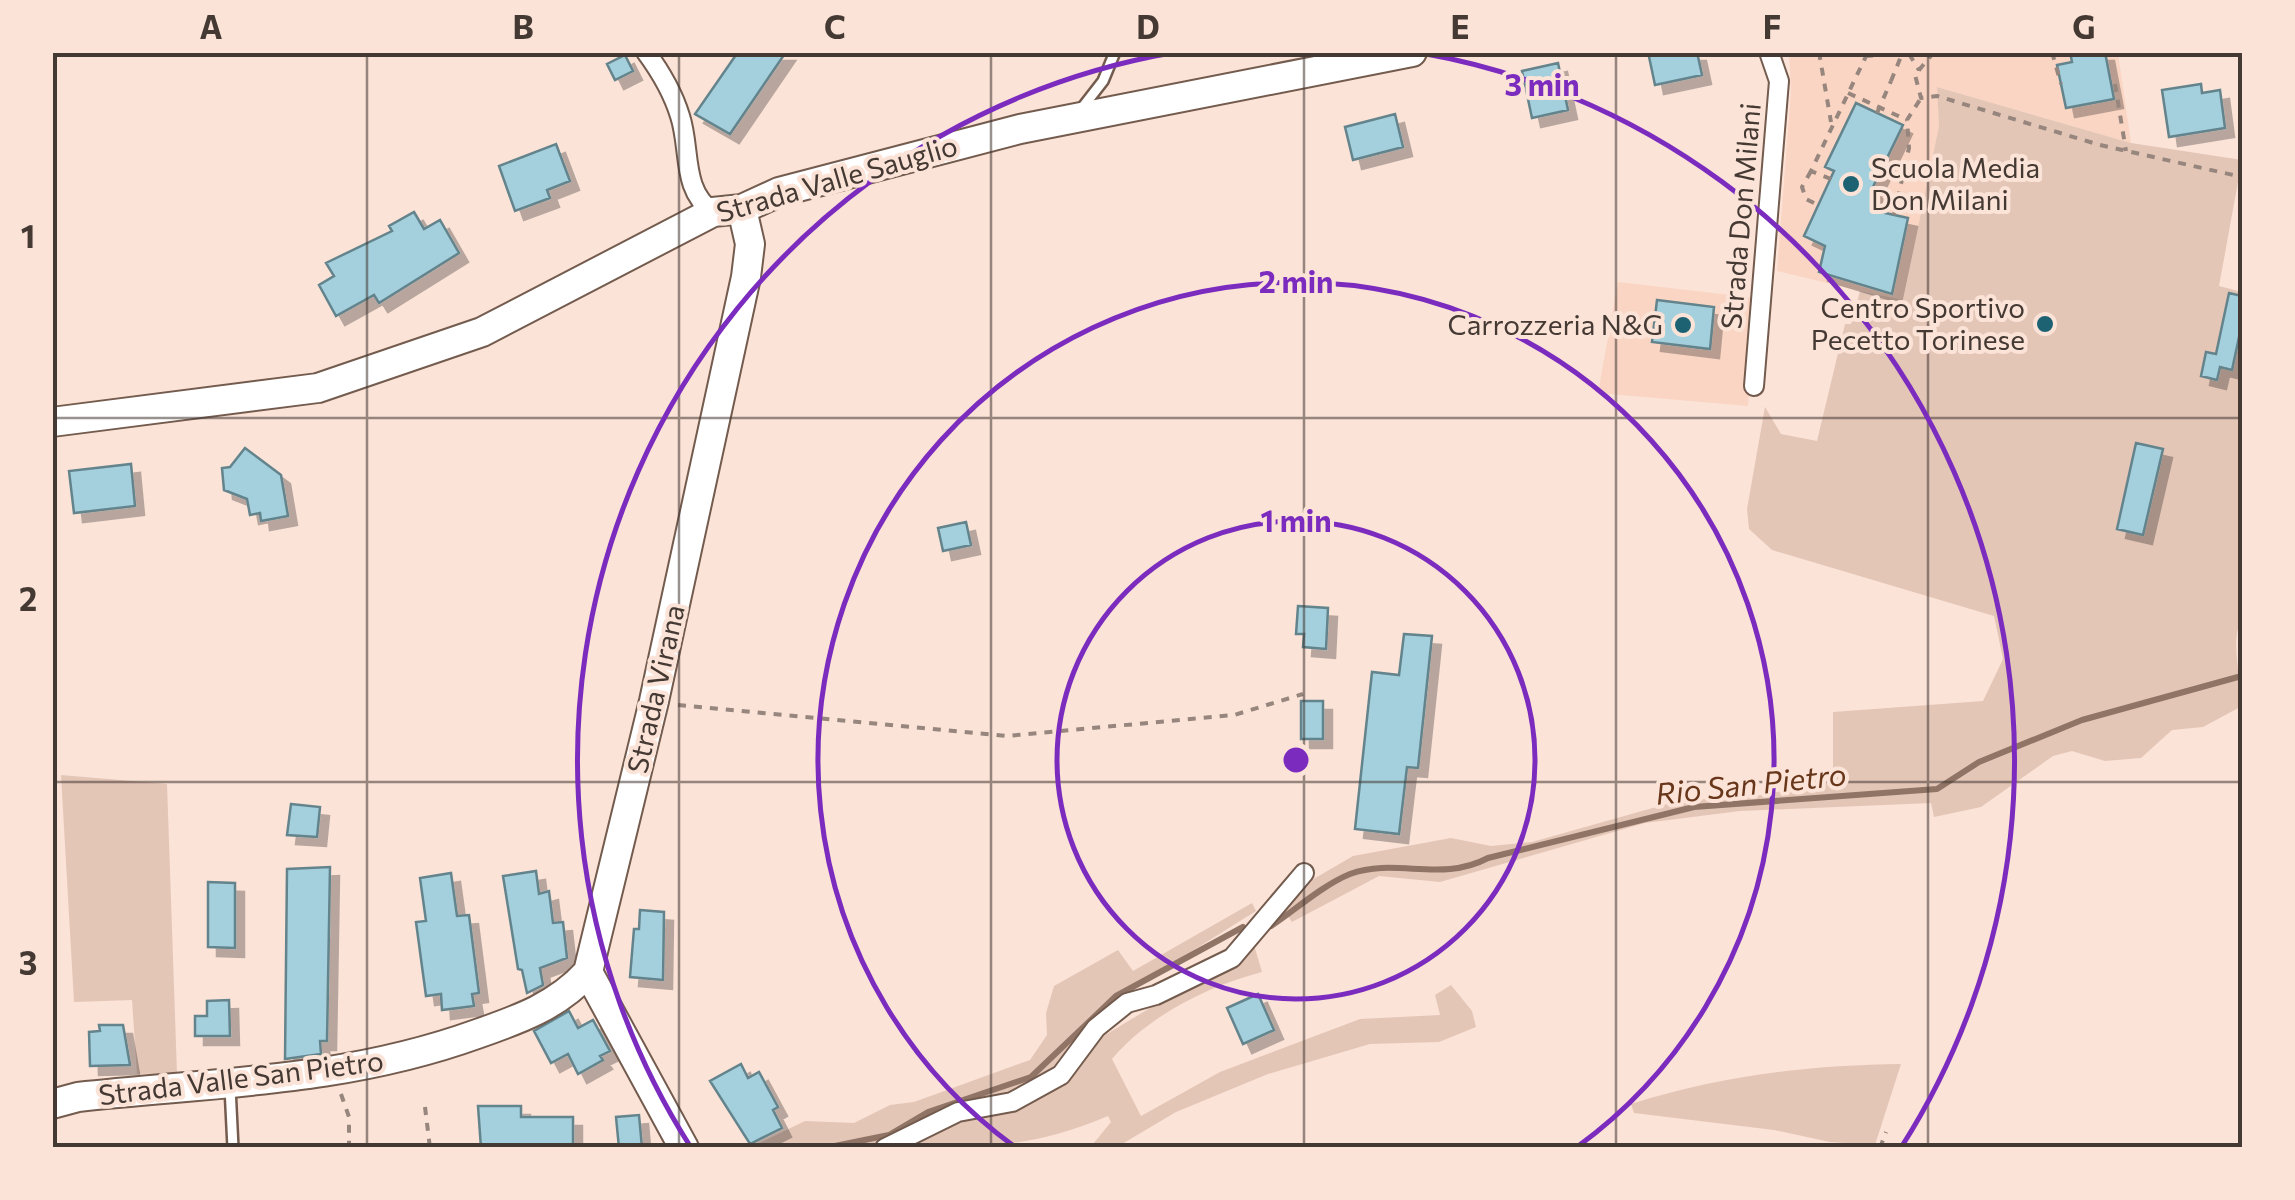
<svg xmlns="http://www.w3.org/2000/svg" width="2295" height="1200" viewBox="0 0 2295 1200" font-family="Commissioner,sans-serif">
<defs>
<filter id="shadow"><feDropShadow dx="9" dy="9" stdDeviation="0" flood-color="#0004"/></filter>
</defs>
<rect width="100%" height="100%" fill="#fbe3d7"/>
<path fill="#fad5c3" d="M1789 53H2118L2131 143 1937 87 1939 126 1903 301 1777 271 1791 91Z
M1618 282 1756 298 1748 406 1598 393Z"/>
<path fill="#e4c6b7" d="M1937 87 2131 143 2242 160 2219 286 2242 292V619C2229 640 2242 680 2242 706L2203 727 2172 730 2141 758 2105 761 2072 751 2053 756 1981 807 1934 817 1931 803 1740 811 1645 823 1440 882 1379 876 1292 922 1285 912 1305 884 1353 856 1451 838 1491 846 1532 842 1681 800 1744 798 1833 782V712L1983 701 2003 659 1994 616 1772 550 1749 529 1747 509 1765 407 1781 434 1817 441 1845 324H1851L1860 291 1903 300 1939 126Z
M61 775 167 784 177 1073 137 1074 132 1000 74 1002Z
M1252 903 1256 911 1146 980 1089 1026 1061 1065 1009 1091 956 1107 867 1147 749 1148 805 1121 854 1123 890 1105 914 1102 1030 1060 1047 1035 1046 1013 1054 986 1118 950 1133 971Z
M1254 945 1262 972C1208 986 1148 1016 1112 1059L1141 1116 1220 1072 1360 1019 1440 1015 1435 995 1451 985 1472 1011 1476 1027 1439 1042 1370 1044 1268 1074 1176 1112 1117 1147 1093 1144 1111 1122 1108 1116C1032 1148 985 1147 904 1148L962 1118 1011 1107 1097 1040Z
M1901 1064 1875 1145 1830 1142 1774 1130 1634 1113 1631 1104C1720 1076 1808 1065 1901 1064Z"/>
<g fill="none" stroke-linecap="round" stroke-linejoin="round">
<path stroke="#907465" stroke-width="6" d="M1271 926C1295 910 1323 885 1350 874 1396 857 1441 883 1488 858L1694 807 1937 789 1979 762 2082 720 2238 677
M825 1148 889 1135 928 1112 1031 1077 1116 996 1243 927"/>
</g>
<path fill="#a3d0dc" stroke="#64848c" stroke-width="2.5" filter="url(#shadow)" d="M738 52H786L730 134 695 114Z
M1648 52H1697L1702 75 1655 85Z
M2070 52H2105L2114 99 2066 108 2057 65 2072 62Z
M625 55 633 71 615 80 607 64Z
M1558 63 1568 110 1532 118 1522 71Z
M2201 84 2202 93 2220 90 2225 128 2169 137 2162 90Z
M1856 103 1903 125 1872 189 1880 193 1872 210 1908 218 1892 294 1819 272 1825 246 1804 236 1834 171 1825 167Z
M1395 114 1403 147 1353 160 1345 127Z
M556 144 570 181 547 190 550 198 515 211 499 166Z
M414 212 424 229 440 220 459 253 379 303 374 295 336 316 319 285 334 276 326 263 392 231 389 226Z
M2229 293 2242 296V323L2232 370 2220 367 2217 380 2201 376 2206 352 2216 354Z
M1657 300 1714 307 1710 349 1652 342Z
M2136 443 2163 449 2143 535 2117 529Z
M245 448 281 475 288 516 261 521 260 513 250 515 247 499 224 490 222 468 230 467Z
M131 464 135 506 74 513 69 471Z
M966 522 971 545 943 551 938 528Z
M1298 606 1328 608 1326 649 1303 647 1304 634H1296Z
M1404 634 1432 636 1418 768 1407 767 1399 834 1355 829 1372 672 1399 675Z
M1301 701H1323V739H1301Z
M291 804 320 807 317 837 287 835Z
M330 867 327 1041H320L321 1054 285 1059 287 869Z
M536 871 539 894 549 891 553 923 563 922 567 958 540 968 543 985 527 993 522 970 518 969 503 876Z
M451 873 457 916 469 915 479 993 472 994 474 1006 442 1010 441 994 426 996 416 922 426 921 420 878Z
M208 882 235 883V948L208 947Z
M640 910 664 912 663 980 630 977 634 929H639Z
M1258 994 1274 1030 1243 1044 1227 1008Z
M229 1000 230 1036H195V1016H207V1001Z
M569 1011 578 1028 593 1020 610 1051 600 1056 603 1060 578 1074 568 1054 551 1063 534 1031Z
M99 1025H123L130 1065 90 1066 89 1032 100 1031Z
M741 1064 748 1078 759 1072 778 1107 773 1110 782 1128 750 1144 710 1081Z
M478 1106H521V1117H573V1148H481Z
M639 1115 642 1148H619L616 1117Z"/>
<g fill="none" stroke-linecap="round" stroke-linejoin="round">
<g stroke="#735b4e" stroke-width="14">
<path id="lane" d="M1082 108 1103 81 1115 52
M230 1087 233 1148"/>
</g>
<g stroke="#735b4e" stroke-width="22">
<path id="street" d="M646 52C660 71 673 93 680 116 691 149 681 190 713 212
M1754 386 1779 81 1769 52
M885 1148 958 1112 1012 1102 1061 1075 1096 1028 1127 1003 1156 995 1232 958 1304 873"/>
</g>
<g stroke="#735b4e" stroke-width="32">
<path id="secondary" d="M52 422 318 388 482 332 713 212 742 209 779 192 1020 129 1412 52
M588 972 684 1148
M52 1104 78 1097C216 1082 344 1082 477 1034 520 1019 557 1006 588 972L654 701 746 277 750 244 742 209"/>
</g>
<path stroke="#97867d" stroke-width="4" stroke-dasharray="8 8" stroke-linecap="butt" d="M1819 52 1831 122
M1934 52 1915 75 1921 98 1937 96 2100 145 2242 177
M2052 52 2061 84
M1909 54 1919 70
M1865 56 1934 52
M1891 81 1902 54
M2115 84 2126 151
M1848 93 1907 120
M1811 171 1802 187 1806 199 1818 205
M1831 179 1811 171 1868 52
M1894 215 1909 148 1907 120 1921 98
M2242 627V652
M678 705 1006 736 1234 715 1303 694
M341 1094 349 1117V1148
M425 1107 430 1148
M1880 1148 1886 1132"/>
<use href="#lane" stroke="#fff" stroke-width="9"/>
<use href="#street" stroke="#fff" stroke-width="18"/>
<use href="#secondary" stroke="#fff" stroke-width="28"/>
<path stroke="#97867d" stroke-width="4" stroke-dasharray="8 8" stroke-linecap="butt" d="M1877 113 1891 81"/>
</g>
<path fill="none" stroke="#443933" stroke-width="2.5" stroke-opacity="0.55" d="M367 52V1148M679 52V1148M991 52V1148M1304 52V1148M1616 52V1148M1928 52V1148M52 418H2242M52 782H2242"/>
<g fill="none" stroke="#7b2cbf" stroke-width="5">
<circle cx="1296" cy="760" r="239"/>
<path d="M1015 1147A478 478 0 1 1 1577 1147"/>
<path d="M690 1146A718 718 0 0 1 1171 53M1421 53A718 718 0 0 1 1902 1146"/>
</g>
<g fill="#1c6273" stroke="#fbe3d7" stroke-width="4">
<circle cx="1851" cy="184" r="10"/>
<circle cx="2045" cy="324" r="10"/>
<circle cx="1683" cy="325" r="10"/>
</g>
<g text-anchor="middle" stroke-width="8" stroke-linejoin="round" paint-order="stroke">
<g font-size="28" fill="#443933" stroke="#fbe3d7" text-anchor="end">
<text x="1871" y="178" text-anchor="start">Scuola Media<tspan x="1871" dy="32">Don Milani</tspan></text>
<text x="2025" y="318">Centro Sportivo<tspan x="2025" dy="32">Pecetto Torinese</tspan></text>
<text x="1663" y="335">Carrozzeria N&amp;G</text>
</g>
<g font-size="28" fill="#443933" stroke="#fbe3d7">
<text transform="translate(837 179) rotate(-16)" y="10">Strada Valle Sauglio</text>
<text transform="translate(1741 216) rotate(-85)" y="10">Strada Don Milani</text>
<text transform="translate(656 689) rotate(-77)" y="10">Strada Virana</text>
<text transform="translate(241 1078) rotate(-7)" y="10">Strada Valle San Pietro</text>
</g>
<g font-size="30" font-style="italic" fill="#68371b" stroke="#fbe3d7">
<text transform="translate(1751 785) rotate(-6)" y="10">Rio San Pietro</text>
</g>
</g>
<circle cx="1296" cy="760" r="15" fill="#7b2cbf" stroke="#fbe3d7" stroke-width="5"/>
<g font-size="30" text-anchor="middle" font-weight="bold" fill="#7b2cbf" stroke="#fbe3d7" stroke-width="8" stroke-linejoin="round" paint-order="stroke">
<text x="1542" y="96">3 min</text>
<text x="1296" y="293">2 min</text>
<text x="1296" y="532">1 min</text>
</g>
<rect width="2295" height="1200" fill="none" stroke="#fbe3d7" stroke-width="110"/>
<rect x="55" y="55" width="2185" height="1090" fill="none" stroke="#443933" stroke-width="4"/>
<g font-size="32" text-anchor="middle" font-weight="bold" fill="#443933">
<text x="211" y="39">A</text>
<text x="523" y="39">B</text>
<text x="835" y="39">C</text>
<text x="1148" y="39">D</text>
<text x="1460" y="39">E</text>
<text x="1772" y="39">F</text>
<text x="2084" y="39">G</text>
<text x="28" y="248">1</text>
<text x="28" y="611">2</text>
<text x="28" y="975">3</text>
</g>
</svg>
